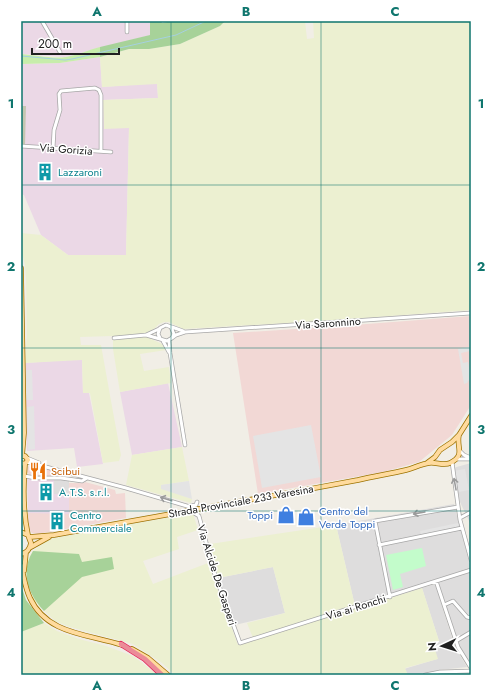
<svg xmlns="http://www.w3.org/2000/svg" width="492" height="696" viewBox="0 0 492 696" font-family="Jost,sans-serif">
<rect width="100%" height="100%" fill="#f1eee6"/>
<path fill="#dedddd" d="M471 463V525L460 502 453 468Z
M54 479 69 480V494H54Z
M454 504 471 568 355 606 336 525Z
M273 567 285 613 235 625 218 578Z
M471 572V664L461 651 438 582Z
M435 584 455 647 467 667 439 670 417 675H408L404 669 437 659 433 643 439 641 422 588Z"/>
<path fill="#f2d8d5" d="M471 316V405L452 435 419 462 383 472 258 494 233 333 341 326Z
M30 464 63 474 62 477H36L30 475 27 472 28 467Z
M85 482 115 490 116 494 125 493 126 518 38 534 32 533 30 531 28 526V513H69V483H84Z"/>
<path fill="#ebd8e6" d="M21 21H150L151 35 87 51 81 54 64 57 21 54Z
M100 57 102 87 157 83 158 98 103 100 129 128 126 255H68L41 235 24 195 21 194V64L60 63Z
M82 359 83 393H89L103 464 77 467 74 448 27 451 25 363Z
M168 383 182 447 132 455 120 392Z
M29 477 54 479V494H69V514L28 513 27 479Z"/>
<path fill="#c5c6b1" d="M21 106H26L25 145H21Z"/>
<path fill="#ecf0d1" d="M225 21H305L307 39 314 38 313 21H471V310L323 321 183 329 169 322H164L159 324 154 329 148 332 149 338 162 344 166 350 140 354 144 371 169 367 171 383 120 392 113 349V336L80 337 81 345H101L113 412 121 455 119 461 103 463 90 393H83L82 360 25 363 27 335 26 278 25 265 21 249V233L41 235 68 255H126L129 128 104 129 103 100 158 98 157 84 102 87 100 57 129 49H149L180 44 220 26Z
M182 447 189 481 161 485V488L192 499 191 503 126 485 132 455Z
M193 513 198 530 177 537 179 549 143 561 153 584 208 563 238 645 422 588 439 641 433 643 438 659 405 668 408 675H175L162 663 133 644 70 627 55 621 35 602 29 588 26 575 27 560 33 551 49 539Z
M336 525 355 606 253 638 247 623 285 613 273 567 218 578 210 544Z
M44 623 57 631 79 639 106 646 133 656 158 675H21V632Z"/>
<path fill="#c7edab" d="M100 47V57L60 63 21 64V54C35 55 52 59 66 57 78 55 88 50 100 47Z"/>
<path fill="#a7d299" d="M150 21H161L162 23 173 21H225L220 26 180 44 149 49H129L100 57V47L150 35Z
M33 551 79 554 82 562 112 557 114 569 82 577 44 611C28 594 20 572 33 551Z
M21 585 26 600 44 623 21 632Z"/>
<path fill="#c3fccb" d="M422 548 426 566 400 574 403 587 393 590 386 555Z"/>
<path fill="#e4e4e4" d="M469 347 470 351 461 353 463 363 468 362 471 377 467 383 464 384 458 349Z
M26 370H32L33 400H26Z
M34 406 35 449 28 450 27 407Z
M311 425 321 477 262 488 253 436Z
M465 469 469 490 459 492 453 471Z
M189 481 192 499 161 489V485Z
M458 523 459 527 421 535 420 531Z"/>
<g fill="none" stroke-linecap="round" stroke-linejoin="round">
<path stroke="#a5d0e0" stroke-width="1" d="M21 56 65 60 72 59 176 35 206 21"/>
<g stroke="#a7a7a7" stroke-width="4.5">
<path id="minor" d="M42 21 60 52
M127 21V32
M21 146 111 152
M53 149 54 130 60 110 59 94 61 91 95 88 99 90 101 95V151
M172 327 183 331
M146 335 159 329
M114 338 146 335 167 341 172 338 174 334 171 327 166 325 160 328 158 334 160 338
M172 338 176 335 185 332 471 313
M169 340 170 353 185 445
M163 341 169 352
M460 451 464 455 471 458
M27 458 39 463
M456 459H471
M27 462 126 488 197 509
M452 462 460 520 471 560
M24 476 36 478H61L82 481 87 478
M190 506 196 505 197 502
M191 511 199 516 214 572 240 643 471 570
M460 518 471 512
M379 545 462 528
M436 581 458 647 471 668
M390 597 375 521 458 507
M444 605 453 601 467 617 471 618
M456 641 471 632
M425 675 440 672 471 671"/>
</g>
<g stroke="#9d7200" stroke-width="5.5">
<path id="major" d="M21 268 24 433 22 456
M21 463 25 464 28 460 25 456H21
M427 463 435 457 440 450 452 442 459 435 471 416
M25 464C23 487 23 512 28 535
M21 532 28 535 31 543C30 549 27 553 21 554
M30 537 54 535C156 517 257 499 358 480 374 476 390 474 406 470 414 468 421 464 429 463 436 462 444 466 450 463 466 455 456 448 459 435
M31 547 49 537
M21 566C24 576 25 588 30 598 47 635 89 634 122 645
M24 571 26 552
M132 649 148 658 168 675"/>
</g>
<g stroke="#e31f57" stroke-width="6">
<path id="highway" d="M121 644 145 659 162 675"/>
</g>
<use href="#minor" stroke="#fff" stroke-width="3"/>
<use href="#major" stroke="#ffdb9e" stroke-width="4"/>
<use href="#highway" stroke="#eb8b98" stroke-width="4.5"/>
</g>
<defs><path id="oneway-shaft" d="M-6 0H5M1.5-3L5.5 0L1.5 3" fill="none" stroke-width="1.6" stroke-linecap="round" stroke-linejoin="round"/></defs>
<g stroke="#9b9b9b">
<use href="#oneway-shaft" transform="translate(455 484) rotate(-100)"/>
<use href="#oneway-shaft" transform="translate(166 499) rotate(-163)"/>
<use href="#oneway-shaft" transform="translate(419 513) rotate(170)"/>
</g>
<path fill="none" stroke="#0f766e" stroke-width="1" stroke-opacity="0.55" d="M171 21V675M321 21V675M21 185H471M21 348H471M21 511H471"/>
<defs>
<g id="building-bare" transform="scale(1.38)"><path d="M-4-6H4V6H1V3H-1V6H-4ZM-2.5-4.3h1.7v1.8h-1.7ZM.8-4.3h1.7v1.8H.8ZM-2.5-1h1.7V.8h-1.7ZM.8-1h1.7V.8H.8Z" fill="#0f9aa8" stroke="#fff" stroke-width="2.5" paint-order="stroke"/></g>
<g id="restaurant-bare" transform="scale(1.38)"><path d="M-5-6h1v4h1v-4h1v4h1v-4h1v5L-1.5 .5V6h-2V.5L-5-1ZM5-6V6H3V1.5H1.5Q1.5-4 5-6Z" fill="#e8710a" stroke="#fff" stroke-width="2.5" paint-order="stroke"/></g>
<g id="shop-bare" transform="scale(1.38)"><path d="M-5-2.5h2.3a2.7 3.5 0 0 1 5.4 0H5L5.5 6h-11ZM-1.5-2.5h3a1.5 2.3 0 0 0-3 0Z" fill="#3f7fe0" stroke="#fff" stroke-width="2.5" paint-order="stroke"/></g>
</defs>
<g fill-rule="evenodd">
<use href="#building-bare" x="45" y="172"/>
<use href="#restaurant-bare" x="38" y="471"/>
<use href="#building-bare" x="46" y="492"/>
<use href="#shop-bare" x="286" y="515"/>
<use href="#shop-bare" x="306" y="517"/>
<use href="#building-bare" x="57" y="521"/>
</g>
<g text-anchor="middle" stroke-width="3" stroke-linejoin="round" paint-order="stroke">
<g font-size="11" fill="#202020" stroke="#fff">
<text transform="translate(66 149) rotate(4)" y="4">Via Gorizia</text>
<text transform="translate(328 323) rotate(-4)" y="4">Via Saronnino</text>
<text transform="translate(241 501) rotate(-10)" y="4">Strada Provinciale 233 Varesina</text>
<text transform="translate(217 575) rotate(72)" y="4">Via Alcide De Gasperi</text>
<text transform="translate(356 607) rotate(-17)" y="4">Via ai Ronchi</text>
</g>
<g font-size="11" fill="#0d838f" stroke="#fff" text-anchor="start">
<text x="58" y="176">Lazzaroni</text>
<text x="59" y="496">A.T.S. s.r.l.</text>
<text x="70" y="519">Centro<tspan x="70" dy="13">Commerciale</tspan></text>
</g>
<g font-size="11" fill="#c56008" stroke="#fff" text-anchor="start">
<text x="51" y="475">Scibui</text>
</g>
<g font-size="11" fill="#366cbe" stroke="#fff" text-anchor="start">
<text x="319" y="515">Centro del<tspan x="319" dy="13">Verde Toppi</tspan></text>
<text x="273" y="519" text-anchor="end">Toppi</text>
</g>
</g>
<rect width="492" height="696" fill="none" stroke="#ffffff" stroke-width="44"/>
<g transform="translate(442 646) rotate(266)" stroke="#ffffff" stroke-width="3" paint-order="stroke">
<path d="M0-3L7 15L0 10L-7 15Z" fill="#202020"/>
<text y="-6" font-size="11" font-weight="bold" text-anchor="middle" fill="#202020">N</text>
</g>
<path d="M32 48v6h87v-6" fill="none" stroke="#202020" stroke-width="2"/>
<text x="38" y="48" font-size="12" fill="#202020" stroke="#ffffff" stroke-width="3" paint-order="stroke">200 m</text>
<rect x="22" y="22" width="448" height="652" fill="none" stroke="#0f766e" stroke-width="1.5"/>
<g font-size="13" text-anchor="middle" font-weight="bold" fill="#0f766e">
<text x="97" y="16">A</text>
<text x="246" y="16">B</text>
<text x="395" y="16">C</text>
<text x="11" y="108">1</text>
<text x="481" y="108">1</text>
<text x="11" y="271">2</text>
<text x="481" y="271">2</text>
<text x="11" y="434">3</text>
<text x="481" y="434">3</text>
<text x="11" y="597">4</text>
<text x="481" y="597">4</text>
<text x="97" y="690">A</text>
<text x="246" y="690">B</text>
<text x="395" y="690">C</text>
</g>
</svg>
